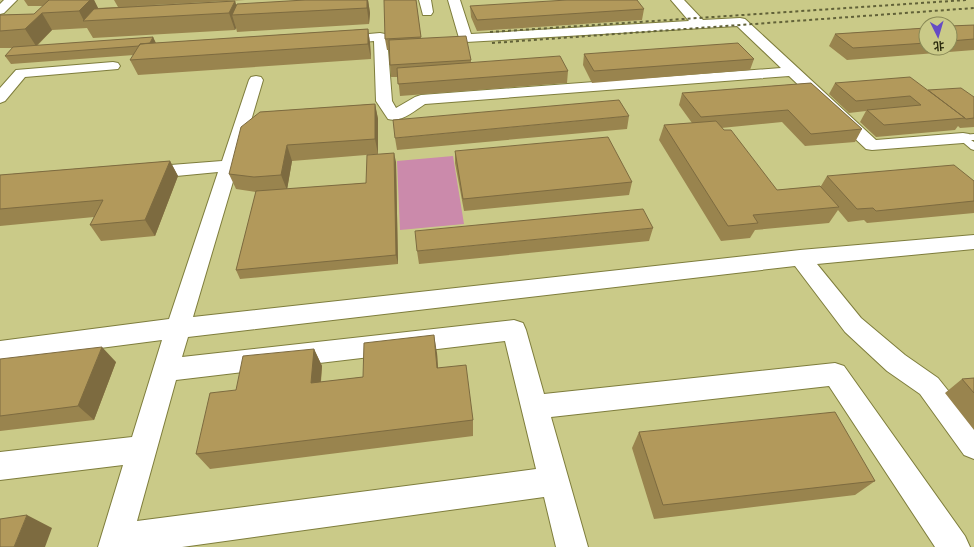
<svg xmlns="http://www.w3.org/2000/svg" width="974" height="547" viewBox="0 0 974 547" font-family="'Open Sans','Noto Sans SC',sans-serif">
<rect width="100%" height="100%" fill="#caca88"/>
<path fill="#cb8aab" d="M453 156 464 224 400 230 397 161Z"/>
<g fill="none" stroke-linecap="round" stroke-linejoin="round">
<g stroke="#7e7d3c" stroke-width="2">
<path id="lane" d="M974 134V140H971L974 142V150L971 149 958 138 963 135Z"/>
</g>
<g stroke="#7e7d3c" stroke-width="2">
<path id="street" d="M419 0H431L433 12 431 15H423Z
M448 0H460L471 34 689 21 671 0H684L703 20 740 18 745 19 876 140 963 133 969 134 972 138 969 142 963 143 872 150 866 149 789 76 425 104C414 111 401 123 388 119L376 101 374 41 340 44 335 43 333 40 335 37 380 33 385 34 387 37 392 101 396 108 415 97 421 95 781 68 737 26 466 42 461 41 459 38Z
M113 62 118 63 120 66 118 69 25 77 5 101 0 103V88L16 70Z
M256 76 261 77 263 80 193 317 800 250 974 235V249L817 264 861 318 905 355 938 378 974 423V459L964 455 920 394 887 371 845 332 795 266 188 337 182 357 514 320 523 323 526 330 544 394 835 363 844 366 965 536 970 547H935L829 386 551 417 588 547H556L544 497 182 547H98L123 465 0 480V452L132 437 162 340 0 361V341L169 319 218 172 145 179 139 177 136 173 139 169 145 167 222 161 249 80 251 77ZM505 341 536 469 137 521 176 380Z"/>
</g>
<g stroke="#7e7d3c" stroke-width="2">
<path id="secondary" d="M4 0H17L4 13 0 14V4Z"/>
</g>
<use href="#lane" fill="#fff" fill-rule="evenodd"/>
<use href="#street" fill="#fff" fill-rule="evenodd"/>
<use href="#secondary" fill="#fff" fill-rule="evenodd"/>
<path stroke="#616138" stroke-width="2" stroke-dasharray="3 3" stroke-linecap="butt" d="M490 32 966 0
M492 43 974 8"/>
</g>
<path fill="#99844e" d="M24 0H94L98 8 235 1 236 5 305 0H368L370 13 369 24 237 32 236 28 235 30 93 38 87 28 52 30 37 46 153 37 156 43 368 29 370 43 371 59 138 75 130 60 134 55 11 64 5 56 13 48H0V15L34 14 43 6H28Z
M114 0H245L118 7Z
M416 0 421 38 471 60V63L568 71 567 83 400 96 398 77H391L390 65 389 50H387L385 39Z
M470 6 644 9 642 20 477 31 471 17Z
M974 25V50L847 60 829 46 835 34 926 28V48H950V26Z
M584 54 754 59 750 70 592 83 583 65Z
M811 83 862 129 855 142 805 146 782 122 721 128 777 190 821 186 827 176 974 181V213L867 223 864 220 848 222 838 210 829 223 755 230 750 238 721 241 659 140 664 125 692 123 679 105 682 93Z
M835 83 928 90 974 97V127L960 128 958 126 955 130 876 137 860 122 866 111 849 113 829 94Z
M375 104 378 119V154L292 161 287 189 366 183 396 162 398 264 240 279 236 270 256 192 236 189 229 174 260 112Z
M629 116 627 129 397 150 395 138Z
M455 151 632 182 629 195 464 211 455 163Z
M170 161 178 176 155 236 101 241 90 225 94 217 0 226V175Z
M653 228 649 241 419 264 417 251Z
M314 349 322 366 321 382 363 377 437 353 438 368 473 420V436L210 469 196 454 236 390Z
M0 359 116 362 94 420 0 431Z
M974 378V430L945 393 962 379Z
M639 432 875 481 855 495 654 519 632 448Z"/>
<path fill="#7d6b40" d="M90 0H94L101 14 84 21 79 11Z
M367 0H368L370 13 369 24 367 8Z
M235 1 239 15H232L236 28 235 30 229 13Z
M42 13 52 30 36 46 25 29Z
M368 29 370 43 371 59 368 44Z
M153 37 157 46 149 45Z
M375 104 378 119V154L375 139Z
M287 145 292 161 287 190 281 175Z
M394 153 396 162 398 264 396 255Z
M170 161 178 176 155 236 145 220Z
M434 335 437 353 439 386 437 368Z
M102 347 116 362 94 420 78 406Z
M314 349 322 366 319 400 311 383Z
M27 515 52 528 45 547H14Z"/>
<path fill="#b2995b" stroke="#7d6b40" d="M49 0H90L79 11 42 13 25 29 0 31V15L34 14Z
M305 0H367V8L232 15 237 4Z
M384 0H416L421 37 385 39Z
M567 0H637L644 9 477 20 470 6Z
M235 1 229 13 83 21 94 9Z
M974 25V39L950 41V26Z
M926 28V43L853 48 835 34Z
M368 29V44L130 60 140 44Z
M466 36 471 60 390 65 389 40Z
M153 37 150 43 140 44 139 46 5 56 13 47Z
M738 43 754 59 594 71 584 54Z
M560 56 568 71 398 84 397 68Z
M910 77 965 118 884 125 867 110 921 105 910 96 856 101 835 83Z
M811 83 862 129 811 134 788 110 701 117 682 93Z
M961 88 974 97V118L966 119 928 90Z
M619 100 629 116 395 138 393 120Z
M375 104V139L287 145 281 175 254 177 229 174 241 127 260 112Z
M716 121 724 130H731L777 190 820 186 839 207 753 215 758 223 728 226 664 125Z
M608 137 632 182 463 199 455 151Z
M394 153 396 255 236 270 256 191 366 183 367 155Z
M170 161 145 220 90 225 103 200 0 209V175Z
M954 165 974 181V201L876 211 873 208 857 209 827 176Z
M643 209 653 228 417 251 415 231Z
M434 335 437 368 466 365 473 420 196 454 210 393 236 390 243 356 314 349 311 383 363 377 364 343Z
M102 347 78 406 0 416V359Z
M974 378V393L962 379Z
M835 412 875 481 663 505 639 432Z
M27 515 14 547H0V519Z"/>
<g transform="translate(938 36) rotate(175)"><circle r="19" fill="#caca88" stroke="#898956"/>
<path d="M0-3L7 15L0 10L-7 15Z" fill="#654bc4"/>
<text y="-6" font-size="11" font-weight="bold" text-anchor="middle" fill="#28280c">北</text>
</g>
</svg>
